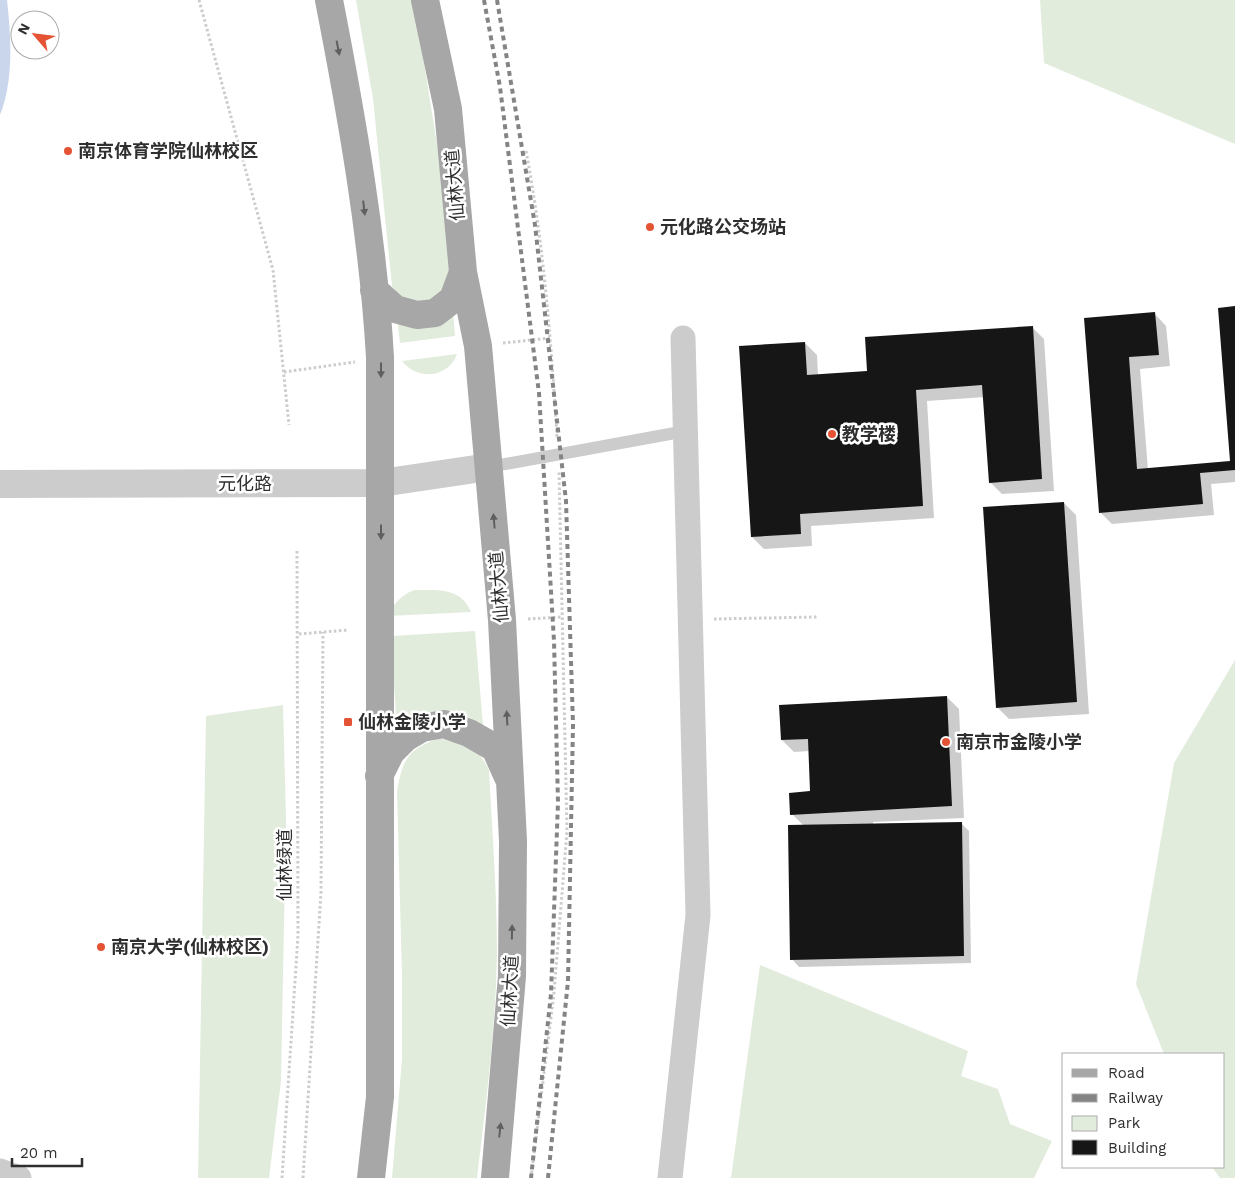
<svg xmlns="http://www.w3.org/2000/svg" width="1235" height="1178" viewBox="0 0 1235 1178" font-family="'Work Sans','Noto Sans SC',sans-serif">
<rect width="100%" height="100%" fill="#fff"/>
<path fill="#e2ecdd" d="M356 0H414L441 169 451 270 445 294 420 307 401 298 392 286 373 99Z
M1040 0H1235V144L1044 63Z
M453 311 455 336 400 343 397 318Z
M457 354C449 378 417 381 402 361Z
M414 590C438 590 461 587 471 612L388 616C394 603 400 596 414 590Z
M475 631 483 725C452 703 429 720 397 731L391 636Z
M1235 660V1178H1220L1212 1167H1224V1054H1164L1136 984 1174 763Z
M283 705 286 819 281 1081 269 1178H198L206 716Z
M438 739C464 739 478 747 489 770 492 830 497 891 497 951 496 1027 486 1103 477 1178H392L402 1059V975L397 792C402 761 407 749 438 739Z
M760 965 968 1051 961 1076 998 1089 1010 1124 1052 1141 1034 1178H731Z"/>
<path fill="#cad6ec" d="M0 0H7C11 37 14 79 0 115Z"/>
<path fill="#0003" d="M1235 307V482L1211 484 1214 515 1112 524 1100 512 1085 320 1155 314 1166 326 1170 366 1140 369 1148 470 1231 462Z
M1032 327 1044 339 1054 491 1002 494 990 482 985 397 927 401 934 518 811 526 812 546 764 549 752 537 805 343 817 355 818 375 869 372Z
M1064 503 1076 515 1089 714 1009 719 997 707Z
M947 697 959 709 964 818 873 822V825L961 823 969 831 971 963 799 967 792 959 804 826 792 814 812 793 809 751 794 752 782 740Z"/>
<path fill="#161616" d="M1235 306V470L1200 473 1203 504 1099 513 1084 318 1155 312 1159 355 1129 357 1137 469 1230 461 1218 308Z
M1033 326 1042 479 989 483 982 385 916 390 923 506 800 514 801 534 751 537 739 346 805 342 807 375 867 371 865 337Z
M1064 502 1077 702 996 708 983 507Z
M947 696 952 806 790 815 789 793 810 791 808 739 781 740 779 705Z
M962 822 964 956 790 960 788 825Z"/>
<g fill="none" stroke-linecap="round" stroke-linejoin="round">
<path stroke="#ccc" stroke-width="3" stroke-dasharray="2.5 2.5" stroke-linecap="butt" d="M199 0 273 270 289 425
M526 151C544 246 551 341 557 437
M503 343 550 338
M284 372 355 362
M528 619 561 617
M714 619 817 617
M299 634 348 630
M282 1178 298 936 297 551
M303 1178 321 892 323 632
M531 1178 554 993 567 831 559 471"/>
<path stroke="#ccc" stroke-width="12" d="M489 467 686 431"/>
<path stroke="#ccc" stroke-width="25" d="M0 1171 19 1178
M670 1178 698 915 683 338"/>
<path stroke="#ccc" stroke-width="28" d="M0 484 381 483 489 467"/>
<path stroke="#a7a7a7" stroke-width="28" d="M329 0C352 118 373 237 380 357V1097L371 1178
M425 0 448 109 463 272 478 346 502 620 513 841 512 976 495 1178
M374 290 395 309 417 315 435 313 453 299 463 272
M379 776 391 752 405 738 422 728 444 724 469 733 495 748 508 777"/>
<path stroke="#848484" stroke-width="4" stroke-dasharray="5 4" stroke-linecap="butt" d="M484 0 500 87 539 393 554 641 558 802 551 994 531 1178
M497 0 535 225 566 501 573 725 568 981 548 1178"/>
</g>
<defs><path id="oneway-solid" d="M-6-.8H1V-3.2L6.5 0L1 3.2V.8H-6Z" transform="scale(1.25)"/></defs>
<g fill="#5f5f5f">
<use href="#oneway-solid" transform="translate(338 48) rotate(79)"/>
<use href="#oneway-solid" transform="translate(364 208) rotate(83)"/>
<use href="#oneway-solid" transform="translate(381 370) rotate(90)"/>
<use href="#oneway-solid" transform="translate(494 521) rotate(-95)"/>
<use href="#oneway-solid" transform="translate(381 532) rotate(90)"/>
<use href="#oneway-solid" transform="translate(507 718) rotate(-93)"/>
<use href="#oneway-solid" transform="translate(512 932) rotate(-89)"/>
<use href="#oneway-solid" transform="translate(500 1130) rotate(-84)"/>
</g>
<g fill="#e35334" stroke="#fff" stroke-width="2">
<circle cx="68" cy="151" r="5"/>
<circle cx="650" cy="227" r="5"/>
<circle cx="832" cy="434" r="5"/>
<rect x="343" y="717" width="10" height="10" rx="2.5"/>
<circle cx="946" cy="742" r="5"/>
<circle cx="101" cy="947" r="5"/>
</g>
<g text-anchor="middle" stroke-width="5" stroke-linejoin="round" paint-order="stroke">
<g font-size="18" font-weight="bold" fill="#2f2f2f" stroke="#fff" text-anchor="start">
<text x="78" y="157">南京体育学院仙林校区</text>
<text x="660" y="233">元化路公交场站</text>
<text x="842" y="440">教学楼</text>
<text x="358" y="728">仙林金陵小学</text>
<text x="956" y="748">南京市金陵小学</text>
<text x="111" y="953">南京大学(仙林校区)</text>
</g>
<g font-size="18" fill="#2f2f2f" stroke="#fff">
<text transform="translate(455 185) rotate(-95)" y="6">仙林大道</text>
<text x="245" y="490">元化路</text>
<text transform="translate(499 587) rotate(-95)" y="6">仙林大道</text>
<text transform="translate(285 865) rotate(-90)" y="6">仙林绿道</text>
<text transform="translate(510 991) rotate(-87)" y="6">仙林大道</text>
</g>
</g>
<rect x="1062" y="1053" width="162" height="115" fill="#ffffff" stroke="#acacac"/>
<rect x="1072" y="1069" width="25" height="8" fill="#a7a7a7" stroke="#acacac"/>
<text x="1108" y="1078" font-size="15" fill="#2f2f2f">Road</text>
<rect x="1072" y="1094" width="25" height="8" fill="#848484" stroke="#acacac"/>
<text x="1108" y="1103" font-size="15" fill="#2f2f2f">Railway</text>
<rect x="1072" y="1116" width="25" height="15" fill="#e2ecdd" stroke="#acacac"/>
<text x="1108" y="1128" font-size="15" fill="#2f2f2f">Park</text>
<rect x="1072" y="1140" width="25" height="15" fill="#161616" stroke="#acacac"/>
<text x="1108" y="1153" font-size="15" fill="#2f2f2f">Building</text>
<g transform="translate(35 35) rotate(298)"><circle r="24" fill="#ffffff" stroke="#acacac"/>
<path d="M0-4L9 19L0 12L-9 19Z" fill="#e35334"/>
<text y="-8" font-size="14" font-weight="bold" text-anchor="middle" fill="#2f2f2f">N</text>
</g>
<path d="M12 1158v8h70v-8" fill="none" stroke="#2f2f2f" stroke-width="2.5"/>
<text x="20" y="1158" font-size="15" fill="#2f2f2f" stroke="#ffffff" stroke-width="4" paint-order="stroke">20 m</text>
</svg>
